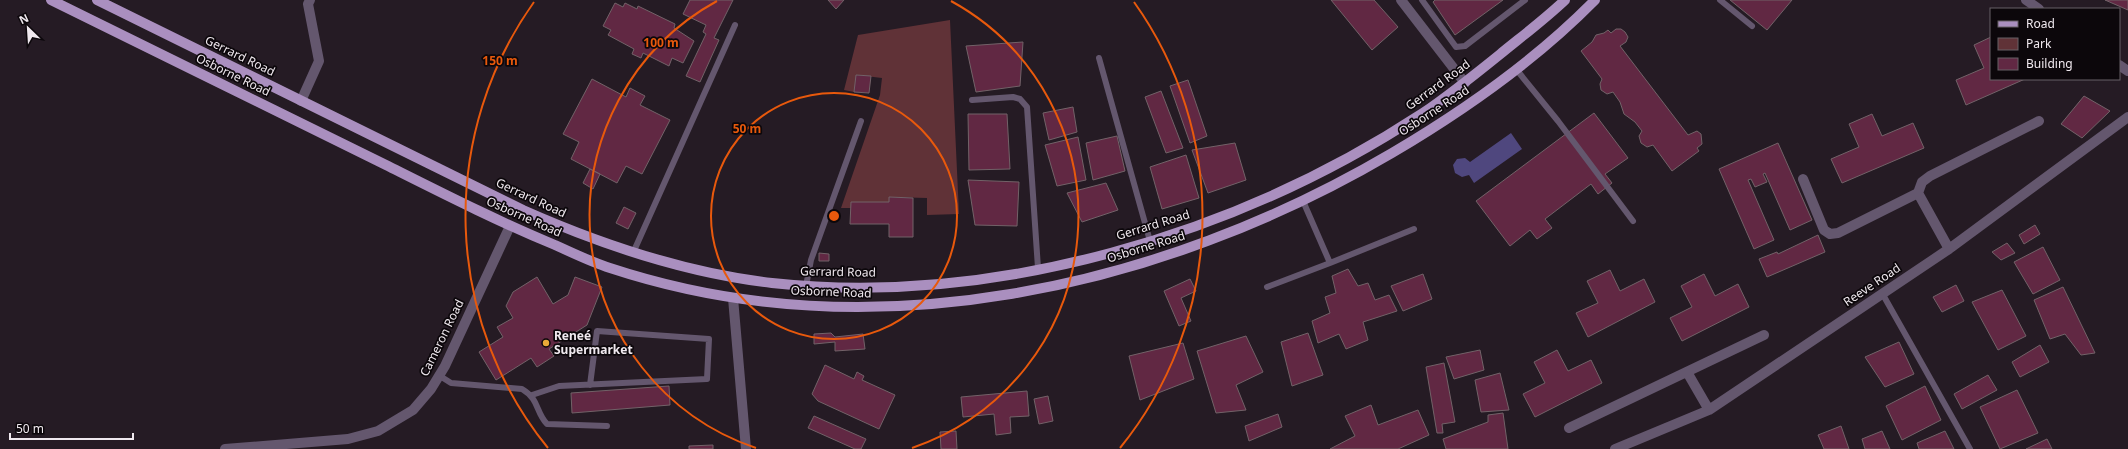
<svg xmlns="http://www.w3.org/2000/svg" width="2128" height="449" viewBox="0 0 2128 449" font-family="'Noto Sans',sans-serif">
<rect width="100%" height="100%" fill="#251b24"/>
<path fill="#603237" d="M950 20 959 214 927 215V198L890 197 889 202H851V208H841L880 95 882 78 857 75 854 92 844 90 858 35Z"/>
<path fill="#4f477e" d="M1511 133 1522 149 1474 183 1469 175 1462 177 1455 173 1453 165 1457 159 1465 158 1470 162Z"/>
<path fill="#612843" stroke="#726268" d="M690 0H733L714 38 719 40 700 82 686 76 706 34 703 32 706 25 683 14Z
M828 0H844L836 9Z
M1331 0H1374L1398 27 1372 50Z
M1435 0H1503L1455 35 1433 2Z
M1730 0H1792L1767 30Z
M2105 0H2128V10Z
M615 3 623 7 625 3 637 9 638 6 675 24 674 28 694 41 683 63 672 58 669 66 643 53 641 58 632 54 634 49 608 35 611 30 603 26Z
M1616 29H1621L1625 32 1628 37 1626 42 1620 46 1688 135 1697 131 1701 134 1702 144 1697 148 1699 151 1672 171 1653 145 1647 147 1641 143 1639 136 1642 131 1635 122 1624 114 1620 102 1613 92 1607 94 1601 90 1600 84 1602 79 1581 51 1592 42 1596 35 1604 33 1608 30 1611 33Z
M1991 37V79H2025L1966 105 1956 80 1984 68 1974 45Z
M1023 42 1020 86 976 92 966 46Z
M856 75 871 76 869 93 854 92Z
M592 79 626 97 630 88 645 96 640 105 670 120 642 174 626 166 617 183 571 159 579 142 563 134Z
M1188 80 1207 136 1190 143 1170 86Z
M1161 91 1183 148 1166 153 1145 97Z
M2084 96 2110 111 2082 138 2061 124Z
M1073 107 1077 132 1049 140 1043 113Z
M1594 113 1628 158 1605 174 1612 183 1598 194 1591 184 1545 219 1552 228 1537 239 1530 230 1510 246 1476 201Z
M968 114H1007L1010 169 969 170Z
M1872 114 1882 136 1913 123 1924 148 1842 183 1831 159 1859 147 1849 124Z
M1117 136 1125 171 1093 180 1086 143Z
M1078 137 1086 180 1057 186 1045 145Z
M1235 143 1246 180 1208 193 1192 150Z
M1778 143 1812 220 1790 230 1765 173 1763 174 1767 182 1755 187 1751 179 1748 180 1774 240 1754 249 1719 169Z
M1186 155 1199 198 1162 209 1150 167Z
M590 169 600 174 593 189 583 183Z
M968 180 1019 182 1017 226 975 225Z
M1106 183 1118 210 1082 222 1067 193Z
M889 197 913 198V237H889V224H850L851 202H889Z
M624 207 636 213 628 229 616 223Z
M2035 225 2040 234 2024 244 2019 235Z
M1818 235 1825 252 1767 277 1759 259 1777 252 1778 254Z
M2007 243 2015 253 2001 260 1992 252Z
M2043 247 2060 280 2033 294 2014 262Z
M819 253 829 254V261H819Z
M1348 269 1358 286 1368 283 1375 300 1389 295 1397 311 1363 322 1368 340 1346 349 1339 334 1318 343 1312 321 1330 313 1325 297 1336 293 1332 276Z
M1610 270 1620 291 1644 279 1655 302 1588 337 1576 313 1598 303 1587 281Z
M1423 274 1432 299 1403 311 1391 286Z
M1704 274 1715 296 1738 284 1749 307 1682 341 1670 318 1692 307 1681 286Z
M537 277 553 304 568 295 575 277 602 287 587 325 549 349 554 356 537 367 531 358 496 380 479 352 503 337 497 327 513 318 506 306 513 292Z
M1190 279 1196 291 1181 298 1191 321 1179 326 1164 291Z
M1956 285 1964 301 1942 312 1933 297Z
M2063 287 2095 353 2081 355 2065 334 2050 339 2034 300Z
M2002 290 2026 336 1998 350 1972 302Z
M831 333 835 337 863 334 865 349 835 351V342L814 344V334Z
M1308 333 1323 375 1292 386 1281 342Z
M1246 336 1263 372 1236 385 1246 410 1216 413 1197 351Z
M1899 342 1914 374 1885 387 1865 357Z
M1183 343 1194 379 1140 400 1129 356Z
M2040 345 2049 362 2020 377 2012 362Z
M1480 350 1484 370 1454 379 1446 357Z
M1557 350 1568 371 1591 360 1602 383 1535 417 1523 394 1545 383 1534 362Z
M1444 363 1455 422 1442 424 1443 433H1437L1426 367Z
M825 365 854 379 857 372 864 376 862 380 895 395 879 429 818 401 812 394Z
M1500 373 1509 410 1481 412 1475 380Z
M1988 375 1997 390 1962 409 1954 394Z
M669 386 670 405 572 413 571 393Z
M1925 386 1941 420 1902 440 1886 406Z
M2017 390 2038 433 2000 449 1980 407Z
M1027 391 1029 416 1010 417 1011 433 996 435 994 414 963 417 961 397Z
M1048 396 1053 421 1039 424 1034 399Z
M1371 405 1378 425 1418 410 1429 435 1398 449H1330L1355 436 1345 416Z
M1503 413 1508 449H1446L1443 439 1488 422V415Z
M1278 414 1282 427 1249 441 1245 426Z
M814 416 866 439 861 449H855L808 428Z
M1841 426 1849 449H1824L1818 435Z
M956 431 957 449H941L940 432Z
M1882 431 1890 449H1865L1862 439Z
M1945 431 1954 449H1919L1917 443Z
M2047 439 2052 449H2026Z
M713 445V449H689V446Z"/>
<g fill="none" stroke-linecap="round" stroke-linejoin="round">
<path stroke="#64576e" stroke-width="6" d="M1422 0 1456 47 1465 46 1525 0
M1720 0 1752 26
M1099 58 1150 241
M1516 69 1558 121 1633 221
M972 100 1013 97 1020 99 1027 107 1038 268
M633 253 735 25
M1330 263 1414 229
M806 286 811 260 861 121
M1267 287 1330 263 1303 201
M1882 293 1970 449
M440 376 451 383 522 389C540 400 535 411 547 424L607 426
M532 395 559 386 707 379 709 339 597 331 590 385"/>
<path stroke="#64576e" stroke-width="10" d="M1401 0 1465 83
M2026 0 2039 9
M2119 65 2128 71
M301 101 319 61 308 4 310 0
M1803 179 1824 230 1830 234 1838 233 1918 193 1949 249
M1918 193 1922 182 1930 176 2039 121
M733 298 746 449
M1687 372 1709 410
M1569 428 1764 335
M225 449 348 439 378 431 413 410 431 389 445 366 510 226
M1615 449 1709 410 1949 249 2128 117"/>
<path stroke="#aa8fbf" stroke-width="10" d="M51 0C163 55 274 110 386 165 442 193 497 221 555 245 573 253 591 262 610 268 871 354 1161 289 1392 153 1465 110 1536 60 1595 0
M97 0 523 210C602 245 685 273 772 283 995 307 1237 235 1423 113 1451 94 1478 72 1504 51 1525 34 1546 18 1565 0"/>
</g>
<g fill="none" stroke="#e8590c" stroke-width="2">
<circle cx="834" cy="216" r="123"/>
<path d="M756 448A245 245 0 0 1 717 1M951 1A245 245 0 0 1 912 448"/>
<path d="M548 448A368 368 0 0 1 534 2M1134 2A368 368 0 0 1 1120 448"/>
</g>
<circle fill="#eaaa38" stroke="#0c070b" stroke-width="1.5" cx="546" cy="343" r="4"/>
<g text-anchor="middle" stroke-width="3.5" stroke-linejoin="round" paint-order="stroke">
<g font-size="12" fill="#f0e9ef" stroke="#0c070b">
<text transform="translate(240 56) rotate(26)" y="4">Gerrard Road</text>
<text transform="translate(233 75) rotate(26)" y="4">Osborne Road</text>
<text transform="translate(1438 85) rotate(-36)" y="4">Gerrard Road</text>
<text transform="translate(1434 111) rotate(-33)" y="4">Osborne Road</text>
<text transform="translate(531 198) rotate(25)" y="4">Gerrard Road</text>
<text transform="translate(524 217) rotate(24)" y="4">Osborne Road</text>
<text transform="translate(1153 225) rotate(-17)" y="4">Gerrard Road</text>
<text transform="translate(1146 247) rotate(-17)" y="4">Osborne Road</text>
<text transform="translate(838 272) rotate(1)" y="4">Gerrard Road</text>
<text transform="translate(1872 285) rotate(-34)" y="4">Reeve Road</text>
<text transform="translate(831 292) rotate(2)" y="4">Osborne Road</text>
<text transform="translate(442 338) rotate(-64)" y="4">Cameron Road</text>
</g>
<g font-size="12" font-weight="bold" fill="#f0e9ef" stroke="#0c070b" text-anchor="start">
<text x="554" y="340">Reneé<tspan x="554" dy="14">Supermarket</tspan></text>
</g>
</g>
<circle cx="834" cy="216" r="6" fill="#e8590c" stroke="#0c070b" stroke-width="2"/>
<g font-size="12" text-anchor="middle" font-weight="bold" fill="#e8590c" stroke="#0c070b" stroke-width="3.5" stroke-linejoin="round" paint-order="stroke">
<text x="661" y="47">100 m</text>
<text x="500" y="65">150 m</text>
<text x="747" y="133">50 m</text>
</g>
<rect x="1990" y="8" width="130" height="72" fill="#0c070b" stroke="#676166"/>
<rect x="1998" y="21" width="20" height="6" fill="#aa8fbf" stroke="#676166"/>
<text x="2026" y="28" font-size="12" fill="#f0e9ef">Road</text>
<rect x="1998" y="38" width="20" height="12" fill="#603237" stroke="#676166"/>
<text x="2026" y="48" font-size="12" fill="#f0e9ef">Park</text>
<rect x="1998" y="58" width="20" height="12" fill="#612843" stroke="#676166"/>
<text x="2026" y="68" font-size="12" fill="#f0e9ef">Building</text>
<g transform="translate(28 28) rotate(335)" stroke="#0c070b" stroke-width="3" paint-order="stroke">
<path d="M0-3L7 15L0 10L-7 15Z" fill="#f0e9ef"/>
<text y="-6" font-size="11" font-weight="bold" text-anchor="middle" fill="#f0e9ef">N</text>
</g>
<path d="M10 433v6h123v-6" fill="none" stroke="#f0e9ef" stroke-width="2"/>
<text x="16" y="433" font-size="12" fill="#f0e9ef" stroke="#0c070b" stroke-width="3" paint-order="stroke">50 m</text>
</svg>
